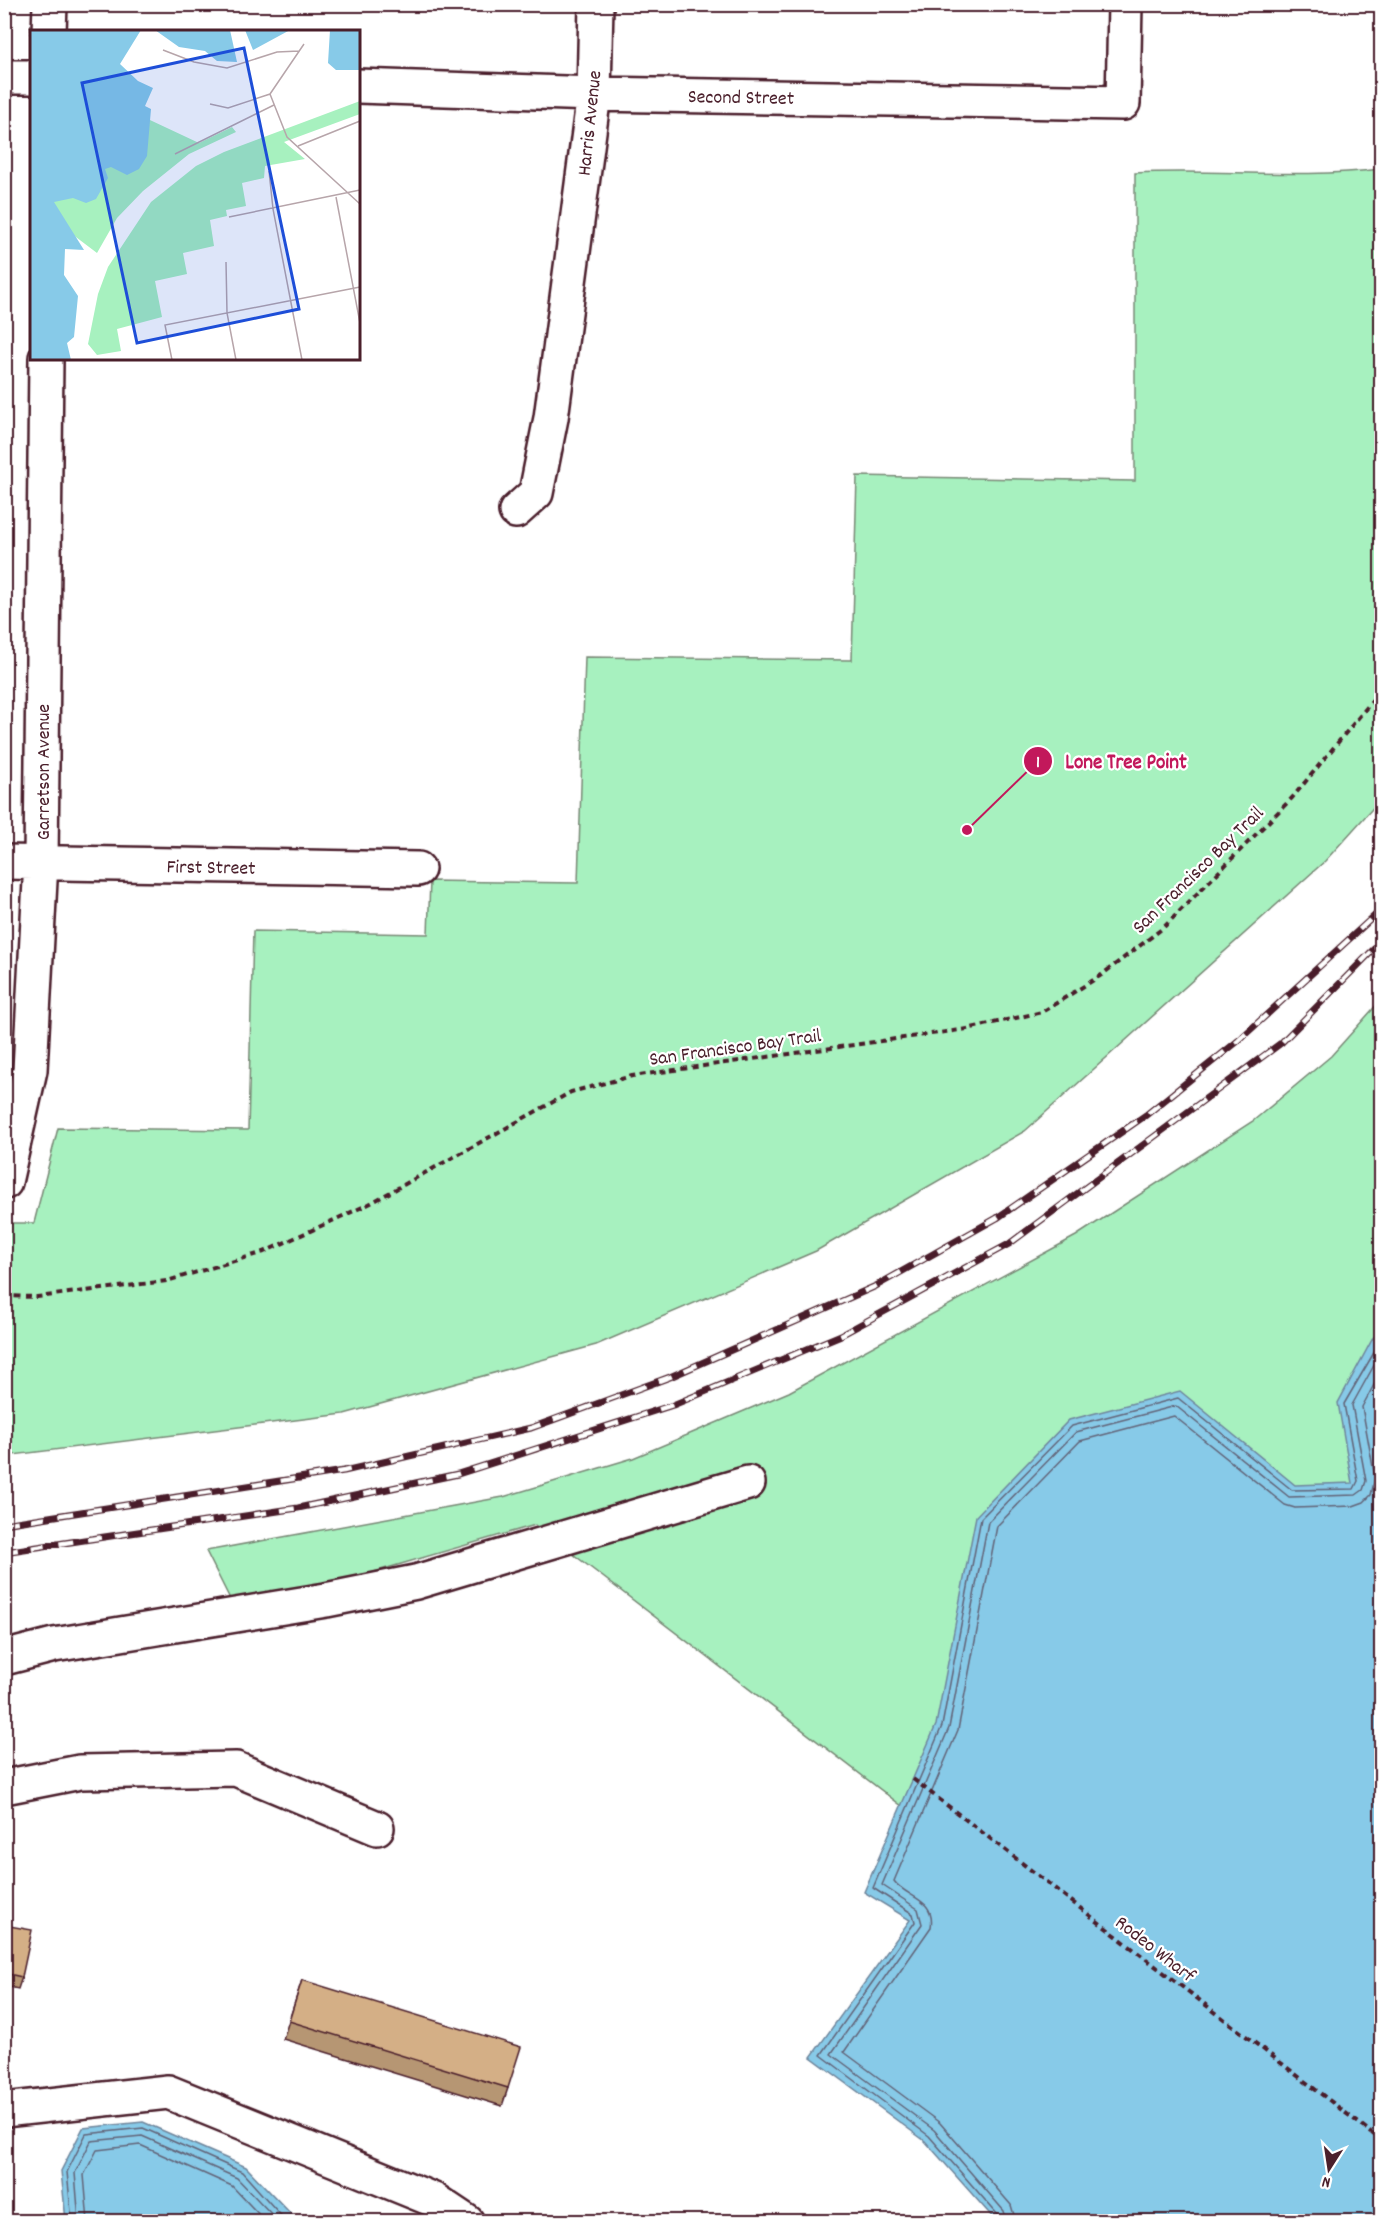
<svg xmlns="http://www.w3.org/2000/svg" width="1386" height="2226" viewBox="0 0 1386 2226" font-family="Dekko,sans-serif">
<rect width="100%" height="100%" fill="#fff"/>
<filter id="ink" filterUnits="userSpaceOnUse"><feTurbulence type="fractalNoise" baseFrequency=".0167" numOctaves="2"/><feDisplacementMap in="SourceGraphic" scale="12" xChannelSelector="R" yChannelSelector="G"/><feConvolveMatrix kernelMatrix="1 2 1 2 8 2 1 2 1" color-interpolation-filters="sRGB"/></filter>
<g filter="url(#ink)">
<path fill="#a7f1bf" stroke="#788875" stroke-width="1.5" d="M1381 169V799L1325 861 1025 1131 816 1251 596 1345 344 1414 5 1456V1223H34L58 1128 248 1130 253 931 428 934 430 881 578 883 585 657 852 660 857 476 1135 481V173C1217 169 1300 179 1381 169Z
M1381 1000V2173L535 1525 322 1587 231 1601 206 1551 503 1497 633 1458 789 1392 1076 1236 1253 1121 1331 1056Z"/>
<path fill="#87cae8" stroke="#6f869c" stroke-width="1.5" d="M1381 1330V2221H996L925 2141 811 2057 910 1920 864 1892 936 1725 976 1516 1069 1420 1180 1391 1295 1485 1352 1483 1338 1403 1373 1338Z
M143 2122 246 2167 291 2214 294 2221H66L61 2171 83 2128Z"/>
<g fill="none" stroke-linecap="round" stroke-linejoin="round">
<path stroke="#626377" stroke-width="1.5" d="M72 2222 67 2172 86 2134 143 2128 242 2172 287 2222
M79 2222 75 2173 91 2141 142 2136 237 2178 279 2222
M88 2222 84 2175 97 2150 140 2145 232 2186 266 2222
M1000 2222 998 2215 929 2136 821 2055 915 1922 913 1914 873 1888 942 1726 981 1518 1072 1426 1178 1398 1292 1490 1354 1489 1358 1481 1344 1404 1382 1339
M1007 2222 1004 2211 934 2130 831 2054 922 1924 918 1909 882 1885 949 1728 988 1522 1076 1432 1176 1406 1289 1497 1356 1495 1363 1490 1366 1481 1352 1405 1382 1351
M1016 2222 1011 2205 940 2123 844 2052 931 1927C936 1898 906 1898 894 1881L958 1730 997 1526 1080 1441 1174 1416 1285 1505 1295 1508 1353 1506 1364 1502 1371 1495 1375 1478 1362 1407 1382 1370"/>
<g stroke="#4a1f2b" stroke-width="38">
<path id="minor" d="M49 32 50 4
M4 77H32
M358 86 594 94 1123 103 1125 4
M516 511 536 493 551 418 594 94 596 4
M4 862 418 869
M5 1182 30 1070 41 862 46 358
M4 1658 54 1645 326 1600 416 1582 748 1483
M4 1787 80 1772 236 1769 377 1828
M4 2110 168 2092 434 2200 467 2222"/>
</g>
<path stroke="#4a1f2b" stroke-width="4" stroke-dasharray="6 4.5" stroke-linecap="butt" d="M4 1296 37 1297 167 1281 264 1252 369 1204 571 1092 632 1076 967 1029 1042 1012 1100 976 1163 928 1292 798 1382 689
M913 1779 1382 2141"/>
<use href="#minor" stroke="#fff" stroke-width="33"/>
<g stroke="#4a1f2b" stroke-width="7">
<path id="rail" d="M4 1524 344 1471 531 1428 670 1377 876 1286 997 1218 1146 1115 1238 1041 1382 909
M4 1552 298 1508 458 1474 673 1405 841 1335 1009 1244 1281 1043 1382 941"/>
</g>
<use href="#rail" stroke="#fff" stroke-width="4.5" stroke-dasharray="14" stroke-linecap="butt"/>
</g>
<path fill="#b69673" stroke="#4a1f2b" stroke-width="1.5" d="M4 1925 22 1977 18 1989 4 1986Z
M302 1980 508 2088 502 2106 283 2039Z"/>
<path fill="#d4af86" stroke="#4a1f2b" stroke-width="1.5" d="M4 1925 32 1930 22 1977 4 1973Z
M302 1980 521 2047 508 2088 289 2021Z"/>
</g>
<g text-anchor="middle" stroke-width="4.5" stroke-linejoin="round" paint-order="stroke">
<g font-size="20" fill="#4a1f2b" stroke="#fff">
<text transform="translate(741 96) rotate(1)" y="7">Second Street</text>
<text transform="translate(588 123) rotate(-84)" y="7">Harris Avenue</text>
<text transform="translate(42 772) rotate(-90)" y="7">Garretson Avenue</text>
<text transform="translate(211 866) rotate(1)" y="7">First Street</text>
<text transform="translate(1197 869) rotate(-44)" y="7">San Francisco Bay Trail</text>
<text transform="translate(735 1046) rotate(-8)" y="7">San Francisco Bay Trail</text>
<text transform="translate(1156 1948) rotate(38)" y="7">Rodeo Wharf</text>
</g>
</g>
<g transform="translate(30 30)">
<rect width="330" height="330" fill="#fff"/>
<path d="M41 53 169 113 202 97 206 102 159 124 113 161 87 188 67 223 30 195 0 115ZM330 71V84L254 112 275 129 235 136 234 148 212 153 216 176 196 180 197 186 180 190 184 216 153 223 157 244 125 251 132 287 87 299 91 321 67 325 58 314 68 264 78 237 121 172 166 136 194 122Z" fill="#a7f1bf"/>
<path d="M0 0H111L90 34 108 51 123 58 115 76 121 79 117 126 109 139 97 145 81 137 75 139 78 148 66 169 56 173 43 168 24 172 54 220 35 219 34 245 48 266 44 307 37 313 41 330H0ZM125 0H200L207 32 187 31 175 21 149 17ZM215 0H260L223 20ZM300 0H330L329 40H306L298 33Z" fill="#87cae8"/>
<path fill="none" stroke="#b7a5aa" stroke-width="1.5" d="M133 20 164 32 197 38 247 22 269 21M240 64 257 107 330 174M180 74 198 78 240 64 274 14M268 116 330 91M145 124 244 75M239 141 243 179 272 330M306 167 330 293M199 187 330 160M196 232 197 283 206 330M142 330 135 295 330 257"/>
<path fill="#1d4ed8" fill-opacity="0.15" stroke="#1d4ed8" stroke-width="3" d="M214 18 269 279 107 313 52 53Z"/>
<rect width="330" height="330" fill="none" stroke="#4a1f2b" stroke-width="3"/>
</g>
<path fill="none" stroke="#c2185b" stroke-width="2" d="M967 830L1038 761"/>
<g fill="#c2185b" stroke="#fff" stroke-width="2">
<circle cx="967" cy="830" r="6"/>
<circle cx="1038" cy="761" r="15"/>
</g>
<g font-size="18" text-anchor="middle" font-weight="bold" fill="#fff">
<text x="1038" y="767">1</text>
</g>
<g font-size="21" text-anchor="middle" font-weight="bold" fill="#c2185b" stroke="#fff" stroke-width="4.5" stroke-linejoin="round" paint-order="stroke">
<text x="1126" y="768">Lone Tree Point</text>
</g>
<rect width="1386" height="2226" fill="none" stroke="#fff" stroke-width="24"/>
<rect x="12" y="12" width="1362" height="2202" fill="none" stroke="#4a1f2b" stroke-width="2" filter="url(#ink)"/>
<g transform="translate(1329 2169) rotate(192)" stroke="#ffffff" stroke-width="4.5" paint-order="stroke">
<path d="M0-4.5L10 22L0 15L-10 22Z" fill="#4a1f2b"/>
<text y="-9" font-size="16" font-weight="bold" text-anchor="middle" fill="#4a1f2b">N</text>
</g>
</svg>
